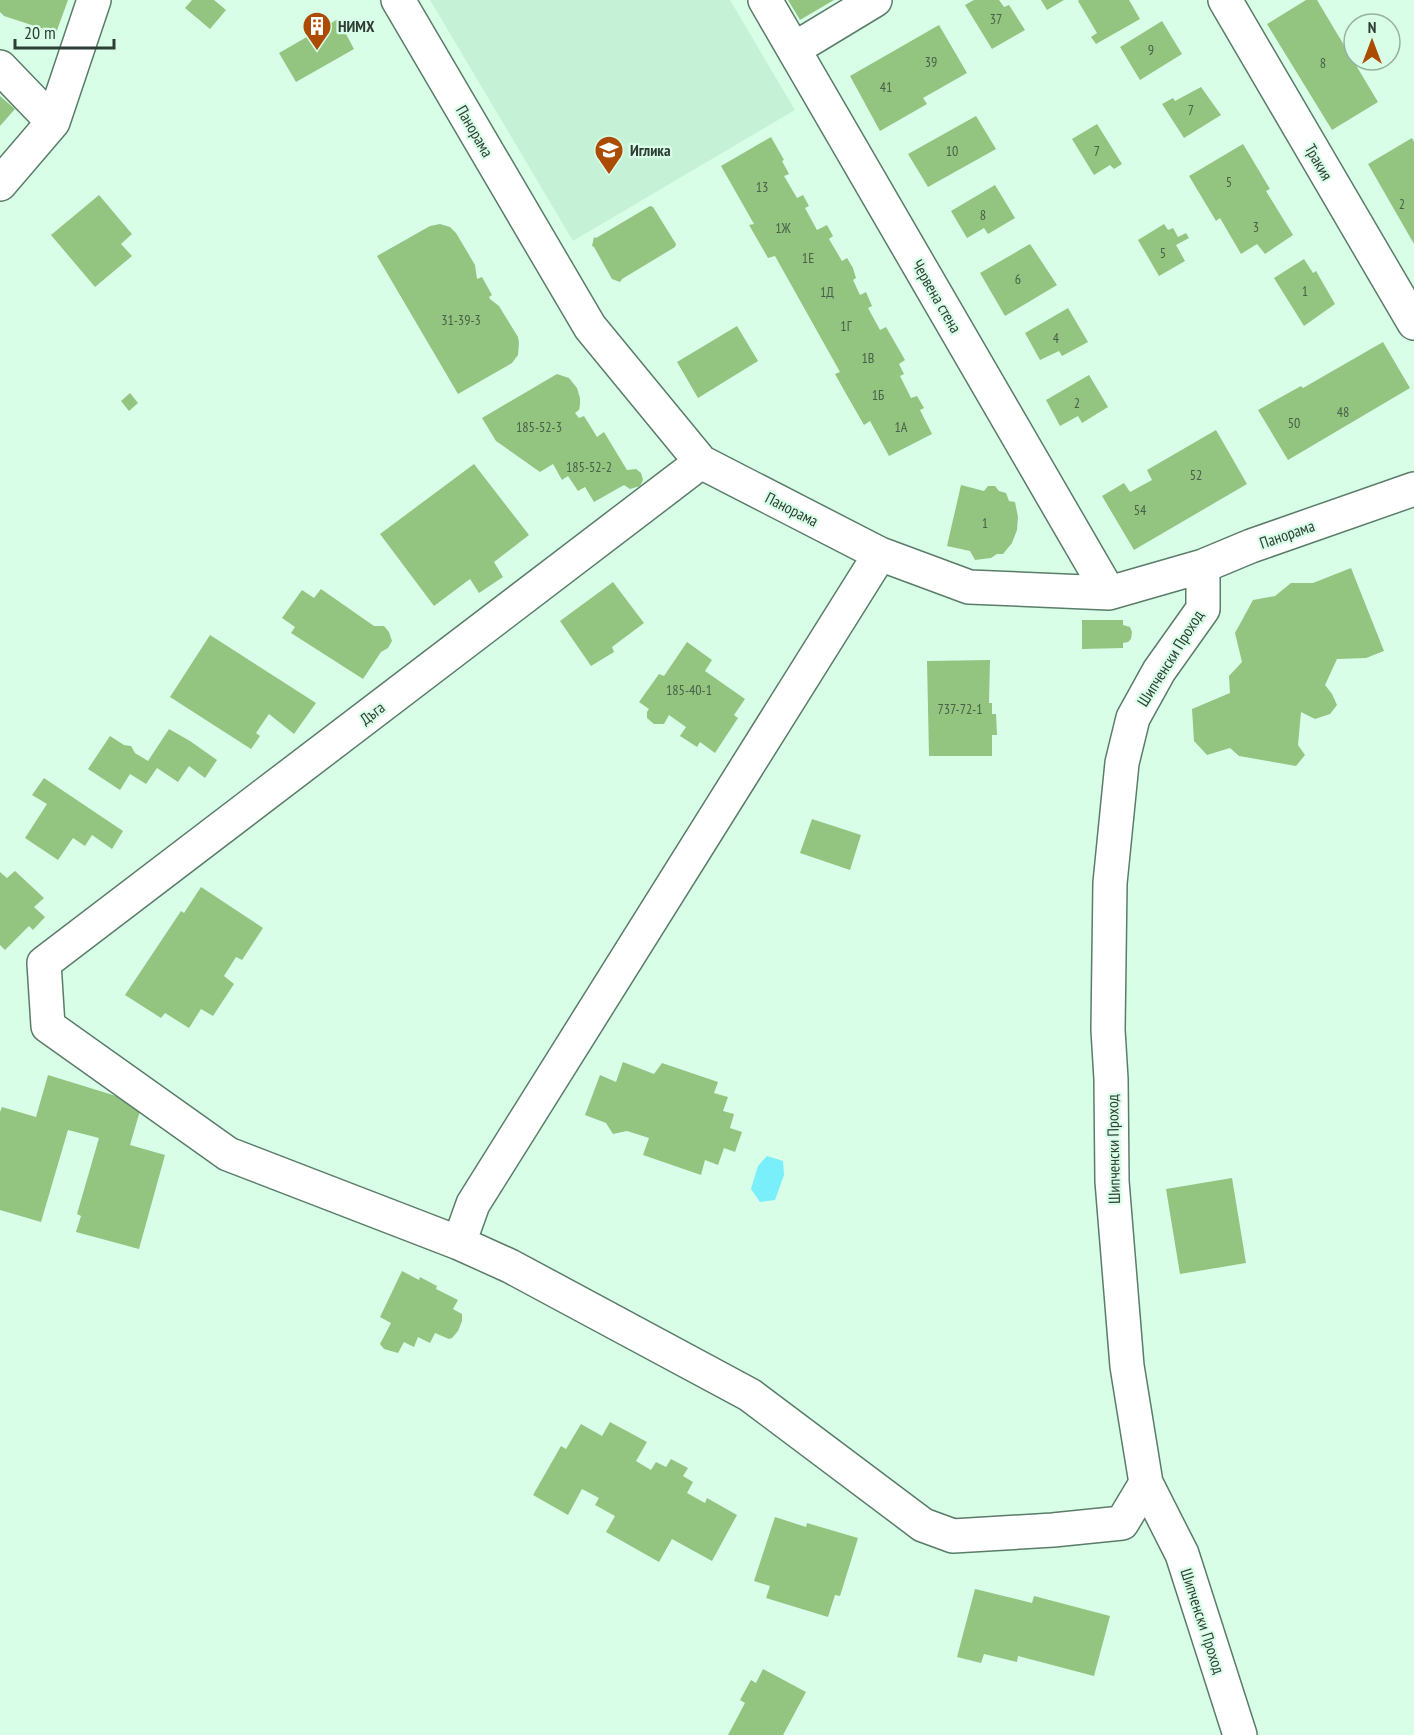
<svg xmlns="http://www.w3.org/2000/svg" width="1414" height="1735" viewBox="0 0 1414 1735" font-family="'PT Sans Narrow',sans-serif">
<rect width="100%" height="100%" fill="#d8fee8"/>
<path fill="#c5f2d7" d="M430 0H730L795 110 573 241Z"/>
<path fill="#78effb" d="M767 1156 783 1161 784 1175 775 1200 760 1202 751 1189 758 1166Z"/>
<path fill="#93c580" d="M0 0H68L56 33 4 16 0 12Z
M192 0H214L226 10 210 29 185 8Z
M788 0H834L800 20Z
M974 0H999L1004 7 1009 5 1025 30 992 49 965 5Z
M1041 0H1064L1047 10Z
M1079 0H1129L1140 19 1096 44 1091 37 1097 33 1078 1Z
M1306 0H1317L1378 102 1332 130 1267 24Z
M338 19 354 49 296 82 279 53Z
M1162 21 1182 54 1140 80 1120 47Z
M939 25 967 73 923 98 927 104 880 131 850 76Z
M1201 87 1221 115 1184 138 1162 104 1173 98 1175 101Z
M0 96 15 109 0 126Z
M976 116 996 149 928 187 908 154Z
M1097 124 1122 164 1114 169 1110 165 1094 175 1072 139Z
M771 137 784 160 782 161 789 174 784 176 797 198 803 195 809 206 805 208 817 230 827 225 833 236 829 239 842 261 847 258 853 268 856 278 853 280 860 295 866 292 872 306 868 308 880 330 886 327 905 360 899 364 904 374 900 376 911 398 917 396 924 408 920 410 932 434 889 456 870 421 864 425 845 392 835 374 840 372 775 256 768 258 749 225 754 224 721 166Z
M1412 138 1414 142V244L1368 164Z
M1243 144 1270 189 1266 191 1293 235 1265 254 1257 244 1241 254 1220 218 1216 221 1189 176Z
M995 185 1015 218 988 234 984 228 967 238 951 211Z
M99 195 132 234 121 244 132 256 95 287 51 235Z
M650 206 653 207 676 244 675 247 622 279 620 282 612 279 594 247 592 246 594 237 596 238Z
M440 224 450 227 456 233 475 265 477 279 482 277 492 295 489 297 490 299 499 306 518 337 519 343 518 355 512 363 458 394 377 256 430 226Z
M1164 224 1168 230 1173 228 1178 237 1186 233 1189 238 1176 245 1185 261 1159 276 1138 240Z
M1030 244 1057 285 1005 316 980 273Z
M1304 259 1313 273 1316 271 1335 304 1304 326 1274 278Z
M1068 308 1088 342 1062 356 1059 351 1040 360 1025 333Z
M737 326 758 361 698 398 677 362Z
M1383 342 1410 388 1288 460 1258 410 1301 386 1303 388Z
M557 374 569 378 577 388 580 398V405L579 410 575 413 579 418 584 416 597 437 604 432 627 470 636 469 641 473 643 480 640 486 630 489 624 485 594 502 585 487 578 491 568 476 562 480 553 464 540 472 496 441 482 418Z
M1089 375 1108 407 1082 423 1078 416 1060 426 1046 400Z
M130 393 138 403 129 411 121 401Z
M1216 430 1247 484 1134 550 1102 496 1124 483 1130 492 1152 480 1147 470Z
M474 464 529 535 494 562 503 577 479 593 470 579 434 606 380 534Z
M961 485 984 491 988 486H995L999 491 1006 493 1009 501 1015 502 1018 517 1017 530 1012 543 1003 554H997L991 558 975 560 970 551 947 546Z
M1351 568 1384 651 1366 658 1337 659 1325 685 1332 694 1337 705 1330 714 1315 719 1301 712 1298 745 1305 755 1296 766 1239 756 1230 748 1207 755 1194 741 1192 709 1230 693 1229 676 1242 662 1235 633 1253 600 1275 596 1291 583H1313Z
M613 582 644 623 612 647 614 652 591 666 560 621Z
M321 589 374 626H384L389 632 392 641 388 648 381 652 363 679 291 633 295 627 282 618 302 590 314 598Z
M1082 620H1123V625L1130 627 1132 632 1131 639 1128 642 1123 643V648L1082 649Z
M210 635 316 703 294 734 269 714 256 733 260 736 251 749 170 697Z
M687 642 712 660 705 671 745 699 734 715 738 718 715 753 700 742 697 747 680 736 686 727 669 715 664 724H654L647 718V712L649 709 639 702 659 674 664 676Z
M990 660 989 703H992V714H996L997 735H992V756H929L927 661Z
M169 729 190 741 217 760 205 778 189 766 178 782 157 768 146 784 130 774 120 790 88 769 110 736 124 745 131 746 135 753 148 761Z
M44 778 123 831 112 849 92 835 85 846 73 838 58 860 25 838 47 804 32 795Z
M812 819 861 835 850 870 800 853Z
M15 871 44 898 34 907 45 917 33 930 29 926 5 950 0 945V872L7 878Z
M201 887 263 928 242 960 236 957 224 976 234 984 213 1016 201 1009 189 1028 165 1013 161 1018 125 995 181 911 184 913Z
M623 1062 654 1074 662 1063 718 1082 714 1093 728 1097 723 1111 734 1114 730 1128 742 1132 735 1152 724 1148 718 1165 705 1160 701 1175 643 1155 649 1138 627 1131 613 1134 606 1123 585 1115 600 1075 616 1082Z
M48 1075 142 1104 130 1145 165 1155 139 1249 76 1232 81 1216 77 1214 99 1138 68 1130 41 1222 0 1210V1112L2 1107 36 1117Z
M1232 1178 1246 1263 1180 1274 1166 1189Z
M402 1271 419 1280 420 1277 437 1286 436 1289 458 1300 453 1309 462 1314V1321L458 1331 452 1338 449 1339 435 1333 430 1343 418 1337 414 1347 404 1342 398 1353 384 1349 380 1344 391 1323 380 1317Z
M610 1422 647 1442 636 1461 651 1470 656 1462 666 1467 671 1459 688 1468 683 1476 693 1482 687 1493 705 1503 707 1498 737 1515 712 1561 672 1539 659 1562 606 1532 615 1516 595 1505 599 1498 582 1489 568 1515 533 1495 561 1446 566 1449 581 1424 602 1436Z
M775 1517 806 1527 807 1523 858 1538 840 1596 835 1595 828 1617 766 1598 770 1586 754 1581Z
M975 1589 1032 1603 1034 1596 1110 1616 1094 1676 1018 1656 1017 1662 984 1654 981 1663 957 1657Z
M763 1669 806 1692 783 1735H728L745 1703 740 1700 751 1680 756 1683Z"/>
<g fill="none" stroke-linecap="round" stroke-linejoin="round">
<g stroke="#5a7c69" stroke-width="36">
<path id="minor" d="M398 0 590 327 701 462 880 554 969 587 1109 593 1203 566 1251 546 1414 489
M765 0 1109 593
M1225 0 1414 323
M794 49 875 0
M0 67 53 122
M0 184 53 122 94 0
M701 462 44 963 48 1026 228 1154 459 1243 510 1266 750 1395 923 1525 953 1536 1053 1530 1122 1523 1146 1483
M1203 566V609L1159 671 1133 718 1122 763 1110 883 1108 1030 1111 1079 1112 1181 1127 1366 1146 1483 1182 1554 1240 1735
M459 1243 473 1204 880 554"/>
</g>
<use href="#minor" stroke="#fff" stroke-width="33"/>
</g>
<defs>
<g id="building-pin" transform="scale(1.5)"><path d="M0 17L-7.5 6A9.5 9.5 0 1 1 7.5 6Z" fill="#ac4c02" stroke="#d8fee8"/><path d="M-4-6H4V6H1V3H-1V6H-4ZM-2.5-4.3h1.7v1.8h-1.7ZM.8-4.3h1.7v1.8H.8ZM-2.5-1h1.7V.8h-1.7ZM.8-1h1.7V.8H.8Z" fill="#fff"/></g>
<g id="school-pin" transform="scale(1.5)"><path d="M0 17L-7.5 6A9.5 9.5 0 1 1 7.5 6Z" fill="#ac4c02" stroke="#d8fee8"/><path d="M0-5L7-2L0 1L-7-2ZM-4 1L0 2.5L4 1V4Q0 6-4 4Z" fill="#fff"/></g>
</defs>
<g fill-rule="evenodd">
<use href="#building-pin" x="317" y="26"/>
<use href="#school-pin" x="609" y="150"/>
</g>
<g text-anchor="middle" stroke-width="4.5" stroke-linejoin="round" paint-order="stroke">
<g font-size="14" fill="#486048">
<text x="996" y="24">37</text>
<text x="1151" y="55">9</text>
<text x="931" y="67">39</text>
<text x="1323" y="68">8</text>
<text x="886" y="92">41</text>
<text x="1191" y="115">7</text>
<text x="952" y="156">10</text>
<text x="1097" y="156">7</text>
<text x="1229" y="187">5</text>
<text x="762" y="192">13</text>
<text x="1402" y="209">2</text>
<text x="983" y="220">8</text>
<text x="1256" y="232">3</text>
<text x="783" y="233">1Ж</text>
<text x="1163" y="258">5</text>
<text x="808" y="263">1Е</text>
<text x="1018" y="284">6</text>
<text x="1305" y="296">1</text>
<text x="827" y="297">1Д</text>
<text x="461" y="325">31-39-3</text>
<text x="846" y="331">1Г</text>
<text x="1056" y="343">4</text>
<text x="868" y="363">1В</text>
<text x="878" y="400">1Б</text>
<text x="1077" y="408">2</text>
<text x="1343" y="417">48</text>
<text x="1294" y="428">50</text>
<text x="539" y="432">185-52-3</text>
<text x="901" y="432">1А</text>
<text x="589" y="472">185-52-2</text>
<text x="1196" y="480">52</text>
<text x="1140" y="515">54</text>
<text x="985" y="528">1</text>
<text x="689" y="695">185-40-1</text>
<text x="960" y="714">737-72-1</text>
</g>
<g font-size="16" font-weight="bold" fill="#2f3e35" stroke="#d8fee8" text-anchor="start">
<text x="338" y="32">НИМХ</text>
<text x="630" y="156">Иглика</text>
</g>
<g font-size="16" fill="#2f3e35" stroke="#d8fee8">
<text transform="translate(475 131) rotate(60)" y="6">Панорама</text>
<text transform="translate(1319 162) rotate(60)" y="6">Тракия</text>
<text transform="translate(937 296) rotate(60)" y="6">Червена стена</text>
<text transform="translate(792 509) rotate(27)" y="6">Панорама</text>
<text transform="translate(1287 534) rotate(-19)" y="6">Панорама</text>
<text transform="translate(1170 658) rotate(-58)" y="6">Шипченски Проход</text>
<text transform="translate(372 713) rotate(-37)" y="6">Дъга</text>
<text transform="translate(1113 1149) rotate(-91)" y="6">Шипченски Проход</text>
<text transform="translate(1203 1621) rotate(72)" y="6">Шипченски Проход</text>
</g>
</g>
<g transform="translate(1372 42)"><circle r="28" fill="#d8fee8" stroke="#94b1a0" stroke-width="1.5"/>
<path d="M0-4.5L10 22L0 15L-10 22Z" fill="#ac4c02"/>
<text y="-9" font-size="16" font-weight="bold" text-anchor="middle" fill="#2f3e35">N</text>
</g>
<path d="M15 39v9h99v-9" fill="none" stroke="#2f3e35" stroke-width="3"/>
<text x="24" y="39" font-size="18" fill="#2f3e35" stroke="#d8fee8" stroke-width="4.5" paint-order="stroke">20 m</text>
</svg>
